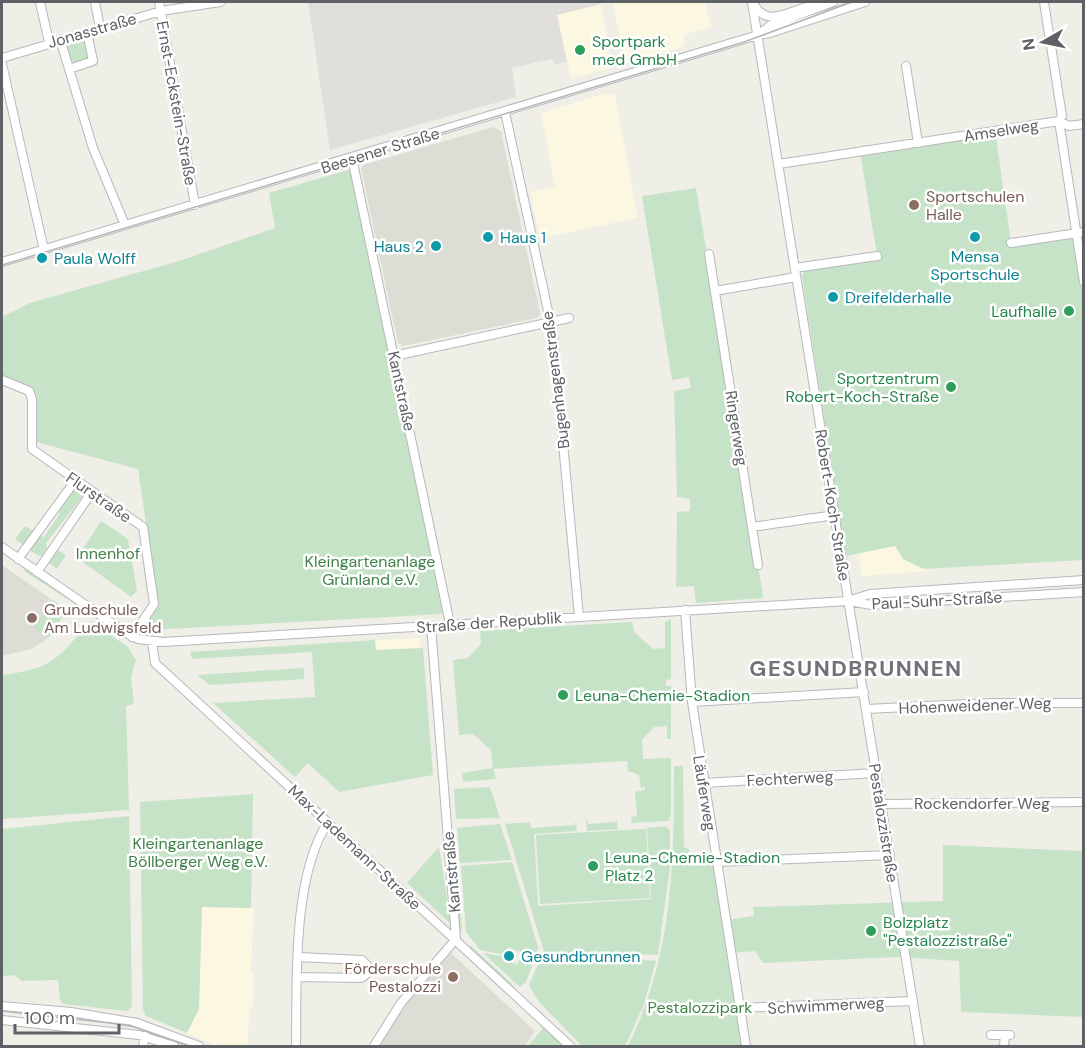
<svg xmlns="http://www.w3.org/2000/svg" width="1085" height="1048" viewBox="0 0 1085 1048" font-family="'DM Sans',sans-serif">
<rect width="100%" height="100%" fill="#efeee7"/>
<path fill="#fbf7e0" d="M613 2H705L711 27 684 35V46L625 64Z
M601 4 612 68 571 79 557 15Z
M607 93 615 95 638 218 540 238 530 192 555 186 541 113Z
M895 546 927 571 862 576 858 555 863 554V551Z
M423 638 419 643 420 648 376 650 375 640Z
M202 907 254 908 251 973 254 974 253 1007 249 1008 248 1046H217L187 1033 199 1009Z"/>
<path fill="#e1dfdb" d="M308 2H601V4L557 15 567 62 554 65 552 59 512 68 516 97 330 150Z"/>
<path fill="#deddd5" d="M493 127 501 131 540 313 537 318 403 346 398 343 361 169 363 165Z
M2 565 67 610 48 638 32 649 2 656Z
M451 953 535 1031 525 1046H379L387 1031 410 1000Z"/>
<path fill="#c6e3c8" d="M84 38 92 58 72 66 66 45Z
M995 131 1011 243 1076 233 1084 282 1083 560 924 569 903 559 895 546 846 556 802 277 804 270 877 255 860 152Z
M352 169 443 614 149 630 141 626 158 605 138 469 36 442 35 396 32 390 2 375V317L30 303 179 261 275 228 269 193Z
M696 188 763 596V598L696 603 694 586 676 587 677 512 690 511V499L677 497 674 391 691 388 689 377 672 380 642 196Z
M72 489 83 496 46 543 47 548 41 557 29 550 41 533 43 538 59 515 58 508Z
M101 521 128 539 137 591 131 597 77 558Z
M25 526 33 531 23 545 15 539Z
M58 550 66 555 57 569 49 563Z
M25 569 83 609 24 571Z
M53 600 67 610 48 638 34 628Z
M671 619V679L666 680V686H671V739H667V726L654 727 642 740 643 759 671 758V815L668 821 632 823 631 817 637 816 635 792 645 790V787L641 788 639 775 628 771 627 761 493 769 496 779 463 782 462 773 493 768 491 750 473 734 459 735 453 660 468 658 481 644 480 631 632 622 634 632 653 649 665 648V622Z
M91 621 128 647 136 660 131 677 134 704 126 706 129 810 2 819V675C55 668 56 659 91 621Z
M375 640 376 650 423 648 433 775 339 792 308 763 295 777 213 703 315 697 312 652 192 659 190 652Z
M304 668V679L210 685 197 675Z
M674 766H683L684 847 689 849V859L715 855 726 920 754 916 753 907 943 901V845L1083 851V1017L961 1012 959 961 898 957 763 963 755 951 731 953 746 1046H628C673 955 674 866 674 766Z
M490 787 500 818 456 819 454 789Z
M253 794 251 908 202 907 199 1009 187 1033 146 1016 143 1009 140 802Z
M129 816 132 1006 127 1011 63 1004 60 1000 58 980 22 981 14 975 2 976V829Z
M616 817 618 829 587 831 586 819 589 824 616 822Z
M575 820 577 831 534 834 538 906 651 899 647 828 666 826 670 831V867L658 955 605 953 546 958 505 824 530 822 531 828 575 825Z
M500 824 512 860 460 863 457 828Z
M646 829 650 898 540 904 536 835Z
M454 830 462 929 460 932 452 839Z
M439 847 451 924 407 883Z
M512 862 538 947 536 958 520 957 519 950 517 951 509 947 501 954 480 950 466 932 461 866Z
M470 945 510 982 517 991 470 948Z
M483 953 501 956 504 962 517 964 520 959 534 961 526 982 520 987Z
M606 956 656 961 644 1004 625 1046H582L539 1002 529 985 539 962Z
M543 1028 548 1029 565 1046H528Z"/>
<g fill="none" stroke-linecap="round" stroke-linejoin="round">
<g stroke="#b7b8bc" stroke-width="10">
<path id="minor" d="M40 2 49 42
M95 2 100 28
M159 2 195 205
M752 2 920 1046
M1044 2 1062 116 1059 121 1084 282
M755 6C770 31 797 4 819 5
M759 34 771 25 833 2
M60 39 93 148 125 225
M2 58 161 11 220 2
M2 64 44 250
M906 66 918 143
M69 69 93 61 87 32
M505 112 553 334 579 617
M352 158 450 624
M779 164 1059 121 1069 126 1084 124
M1011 243 1084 232
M709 254 758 565
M2 262 758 35 770 33 865 2
M795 268 877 256
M715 291 796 277
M394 356 569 318
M2 380 29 391 32 399V449L143 527 154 604 132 637
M752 527 835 515
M2 547 126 633 138 639 163 642 848 601 870 594 1084 580
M18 559 75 481
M37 572 92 492
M849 601 871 605 1084 592
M685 610 692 702 746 1046
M152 641 155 663 570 1046
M692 702 864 692
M866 709 992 703H1084
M704 783 876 773
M881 804 1084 802
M716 862 890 855
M298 977 361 978 367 974V965L362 960 298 957
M2 1006 71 1012 137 1023 199 1046
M739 1008 913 1001
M2 1020 139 1035 174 1046
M991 1035H1010
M143 1046 145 1036
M296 1046C297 982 292 877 328 822
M374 1046 401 1003 456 939 431 626
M1004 1046 1005 1035"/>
</g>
<use href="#minor" stroke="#fff" stroke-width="8"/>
<path stroke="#b4b5b5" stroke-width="1.5" d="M2 265 744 42 852 2
M2 1011 129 1025 190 1046"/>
</g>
<g fill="#2e9e5b" stroke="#fff" stroke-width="2">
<circle cx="580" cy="50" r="6"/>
<circle cx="1069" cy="311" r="6"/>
<circle cx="951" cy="387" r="6"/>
<circle cx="563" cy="695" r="6"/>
<circle cx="593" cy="866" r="6"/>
<circle cx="871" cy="931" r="6"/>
</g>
<g fill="#8d6e63" stroke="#fff" stroke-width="2">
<circle cx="914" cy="205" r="6"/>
<circle cx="32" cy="618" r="6"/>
<circle cx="453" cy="977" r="6"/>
</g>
<g fill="#0f9aa8" stroke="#fff" stroke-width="2">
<circle cx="488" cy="237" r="6"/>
<circle cx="975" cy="237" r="6"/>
<circle cx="436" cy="246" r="6"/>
<circle cx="42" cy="258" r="6"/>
<circle cx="833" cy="297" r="6"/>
<circle cx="509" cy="956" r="6"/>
</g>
<g text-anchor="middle" stroke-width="5" stroke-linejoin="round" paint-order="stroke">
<g font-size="16" fill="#5e6165" stroke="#fff">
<text transform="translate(92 30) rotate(-16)" y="6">Jonasstraße</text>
<text transform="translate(177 103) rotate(80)" y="6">Ernst-Eckstein-Straße</text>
<text transform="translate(1001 130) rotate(-9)" y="6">Amselweg</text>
<text transform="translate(380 150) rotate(-17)" y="6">Beesener Straße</text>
<text transform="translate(555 380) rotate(-97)" y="6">Bugenhagenstraße</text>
<text transform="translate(402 391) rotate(78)" y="6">Kantstraße</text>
<text transform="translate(737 428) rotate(81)" y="6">Ringerweg</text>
<text transform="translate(99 497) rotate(35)" y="6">Flurstraße</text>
<text transform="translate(833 505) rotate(81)" y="6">Robert-Koch-Straße</text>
<text transform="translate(937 600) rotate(-3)" y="6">Paul-Suhr-Straße</text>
<text transform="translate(489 622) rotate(-4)" y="6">Straße der Republik</text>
<text transform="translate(975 705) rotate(-2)" y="6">Hohenweidener Weg</text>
<text transform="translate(790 778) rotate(-3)" y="6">Fechterweg</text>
<text transform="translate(705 793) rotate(81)" y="6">Läuferweg</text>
<text x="982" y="809">Rockendorfer Weg</text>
<text transform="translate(884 823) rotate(81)" y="6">Pestalozzistraße</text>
<text transform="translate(355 847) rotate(43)" y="6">Max-Lademann-Straße</text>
<text transform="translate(451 872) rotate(-95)" y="6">Kantstraße</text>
<text transform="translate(826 1005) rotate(-3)" y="6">Schwimmerweg</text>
</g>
<g font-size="16" fill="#27864d" stroke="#fff" text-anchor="start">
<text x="592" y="47">Sportpark<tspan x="592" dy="18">med GmbH</tspan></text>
<text x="1057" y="317" text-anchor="end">Laufhalle</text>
<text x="939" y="384" text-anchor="end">Sportzentrum<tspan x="939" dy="18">Robert-Koch-Straße</tspan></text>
<text x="575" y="701">Leuna-Chemie-Stadion</text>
<text x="605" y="863">Leuna-Chemie-Stadion<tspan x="605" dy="18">Platz 2</tspan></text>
<text x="883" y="928">Bolzplatz<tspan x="883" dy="18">"Pestalozzistraße"</tspan></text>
</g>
<g font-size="16" fill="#785e54" stroke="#fff" text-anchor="start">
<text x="926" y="202">Sportschulen<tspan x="926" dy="18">Halle</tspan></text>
<text x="44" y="615">Grundschule<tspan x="44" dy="18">Am Ludwigsfeld</tspan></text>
<text x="441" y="974" text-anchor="end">Förderschule<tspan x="441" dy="18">Pestalozzi</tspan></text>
</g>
<g font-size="16" fill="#0d838f" stroke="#fff" text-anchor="start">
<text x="500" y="243">Haus 1</text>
<text x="424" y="252" text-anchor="end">Haus 2</text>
<text x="975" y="262" text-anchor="middle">Mensa<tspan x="975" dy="18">Sportschule</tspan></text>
<text x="54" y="264">Paula Wolff</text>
<text x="845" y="303">Dreifelderhalle</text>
<text x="521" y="962">Gesundbrunnen</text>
</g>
<g font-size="16" fill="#3f8348" stroke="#fff">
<text x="108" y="559">Innenhof</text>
<text x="370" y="567">Kleingartenanlage<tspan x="370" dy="18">Grünland e.V.</tspan></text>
<text x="198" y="849">Kleingartenanlage<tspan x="198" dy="18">Böllberger Weg e.V.</tspan></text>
<text x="700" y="1013">Pestalozzipark</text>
</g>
<g font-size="22" font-weight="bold" letter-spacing="1.5" fill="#6f7277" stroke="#fff">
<text x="856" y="676">GESUNDBRUNNEN</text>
</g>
</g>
<rect width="1085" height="1048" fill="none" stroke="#5e6165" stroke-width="6"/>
<g transform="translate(1043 42) rotate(261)" stroke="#ffffff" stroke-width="4.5" paint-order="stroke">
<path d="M0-4.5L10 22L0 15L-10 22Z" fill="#5e6165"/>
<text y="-9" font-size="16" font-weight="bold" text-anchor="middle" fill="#5e6165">N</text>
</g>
<path d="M15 1024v9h104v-9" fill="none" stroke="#5e6165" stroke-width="3"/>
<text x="24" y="1024" font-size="18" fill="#5e6165" stroke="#ffffff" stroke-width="4.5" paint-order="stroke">100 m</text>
</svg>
